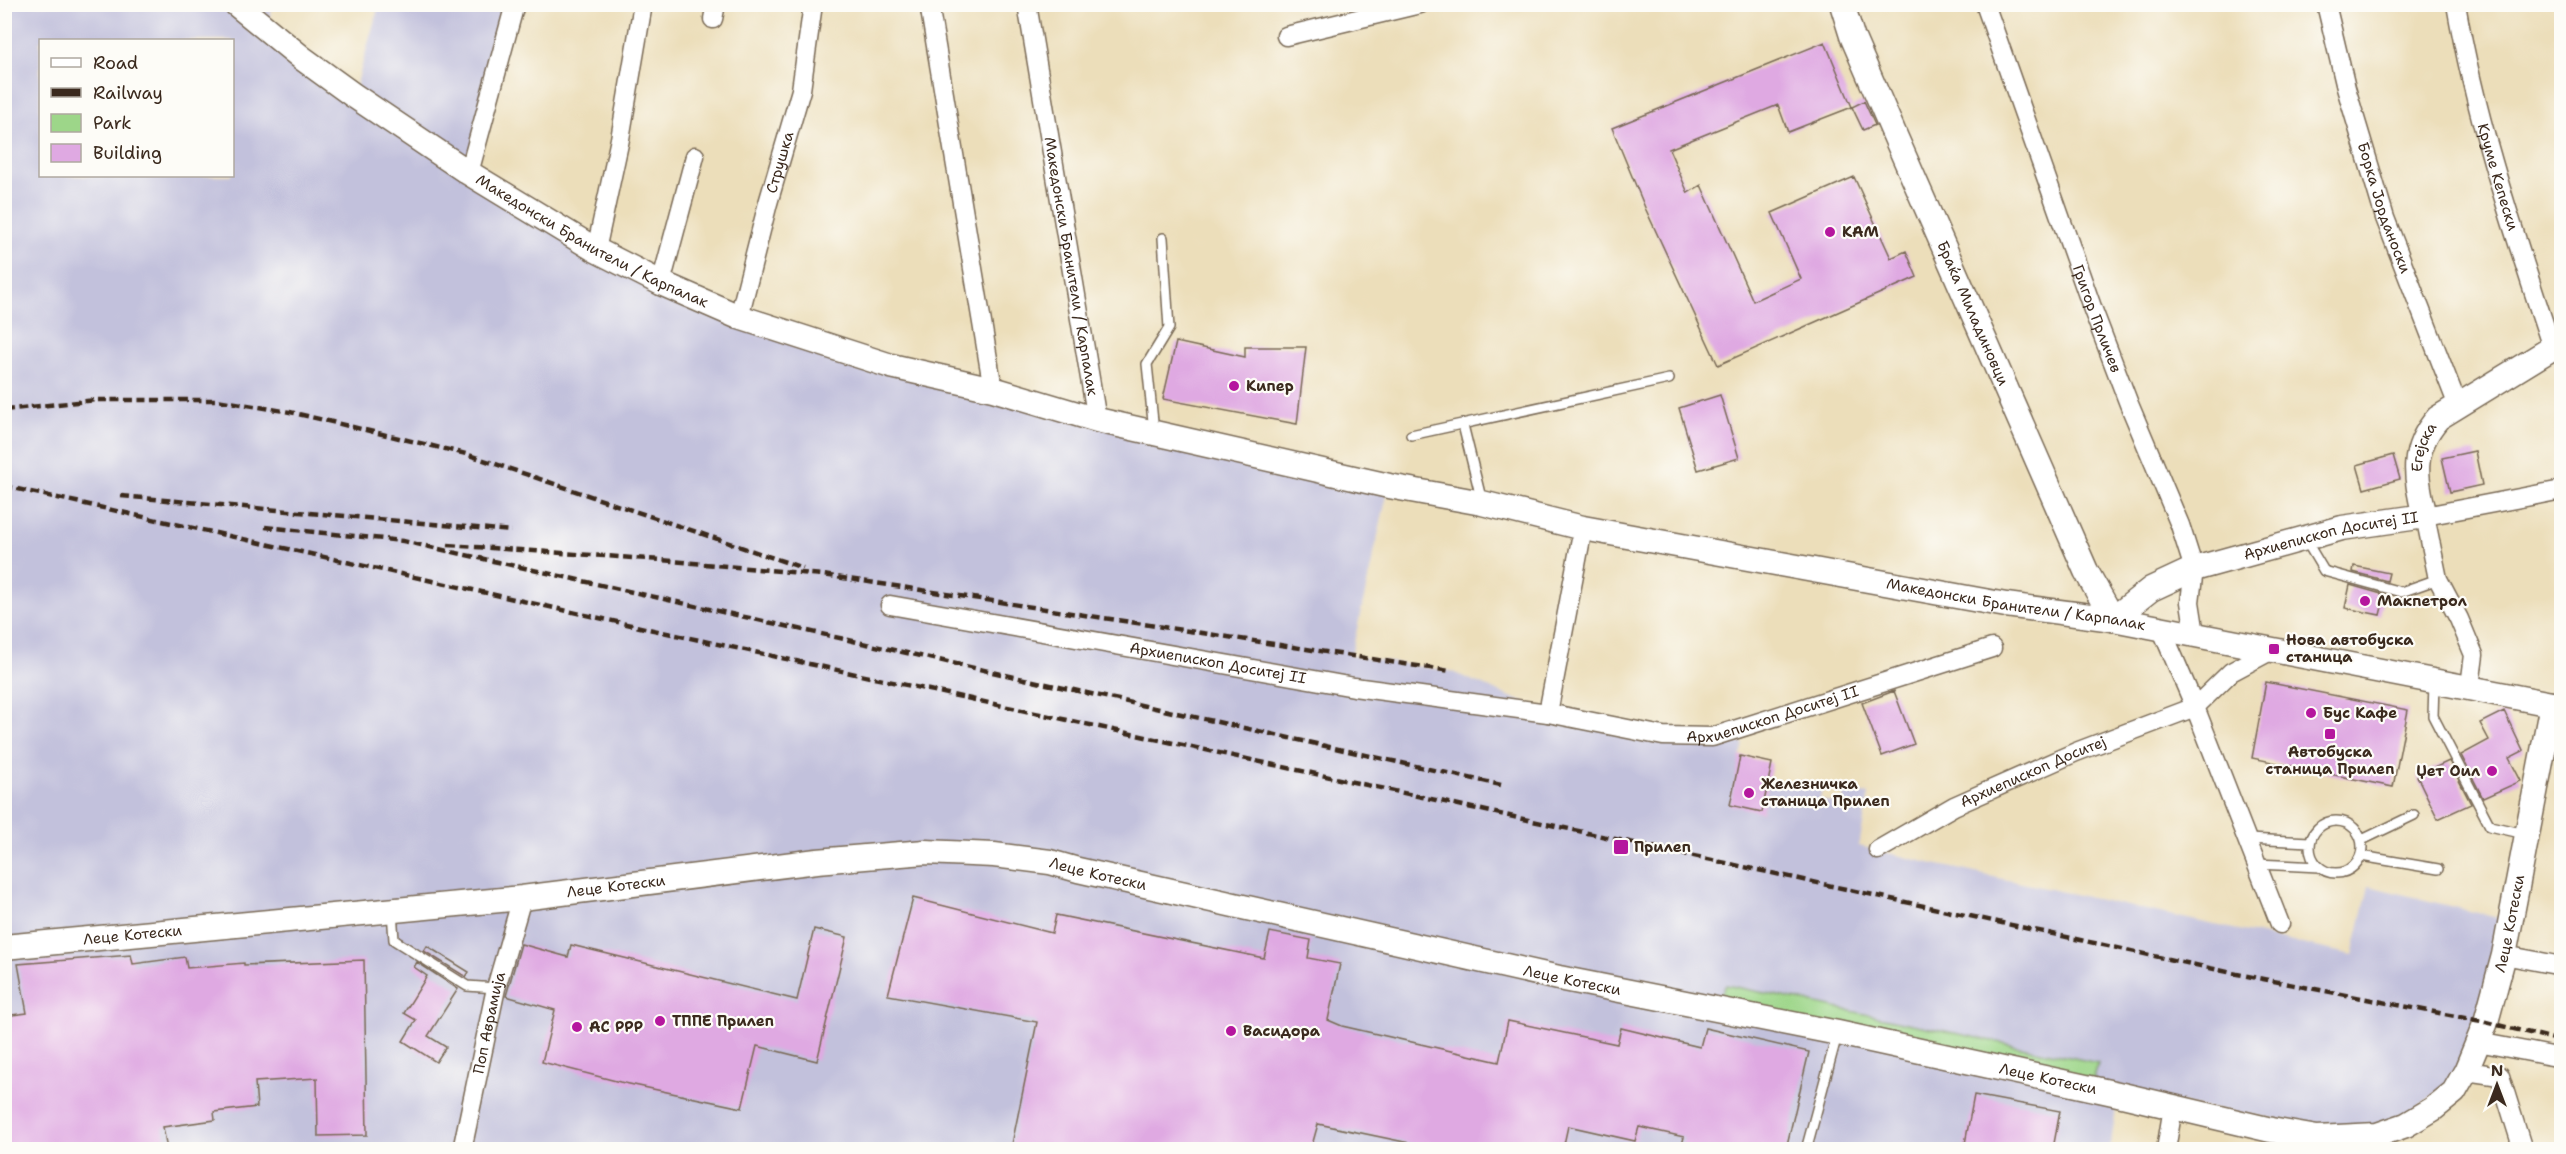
<svg xmlns="http://www.w3.org/2000/svg" width="2566" height="1154" viewBox="0 0 2566 1154" font-family="'Shantell Sans',sans-serif">
<rect width="100%" height="100%" fill="#fdfcf7"/>
<filter id="ink" filterUnits="userSpaceOnUse"><feTurbulence type="fractalNoise" baseFrequency=".0167" numOctaves="2"/><feDisplacementMap in="SourceGraphic" scale="12" xChannelSelector="R" yChannelSelector="G"/><feConvolveMatrix kernelMatrix="1 2 1 2 8 2 1 2 1" color-interpolation-filters="sRGB"/></filter>
<filter id="wash" filterUnits="userSpaceOnUse"><feTurbulence type="fractalNoise" baseFrequency=".008" numOctaves="4" result="noise"/><feDisplacementMap in="SourceGraphic" scale="24" xChannelSelector="R" yChannelSelector="G"/><feGaussianBlur stdDeviation="1.35" result="paint"/><feColorMatrix in="noise" values="0 0 0 0 0 0 0 0 0 0 0 0 0 0 0 0 0 1.4 0 .05"/><feComposite in="paint" operator="in"/></filter>
<g filter="url(#wash)">
<rect width="100%" height="100%" fill="#ecdeba"/>
<path fill="#c2c1dc" fill-rule="evenodd" d="M5 5H274L265 28 354 94 379 5H515L469 174 739 317 1389 486 1351 656 1450 671 1548 713 1743 743 1730 805 1762 812 1769 781 1822 788 1820 800 1842 804 1845 791 1869 794 1859 846 1925 862 2353 955 2369 886 2510 921 2466 1071 2377 1135 2118 1094 2110 1150H5ZM40 40H232V176H40Z"/>
<path fill="#9dd689" stroke="#6c8054" stroke-width="1.5" d="M1726 985 2098 1063 2091 1089 1712 1009Z"/>
<g id="blocks">
<path fill="#dfa9e2" d="M1825 42 1852 107 1788 132 1778 105 1669 149 1688 193 1701 185 1753 301 1801 279 1772 213 1854 177 1891 258 1906 251 1917 277 1718 365 1646 210 1612 128Z
M1864 101 1875 125 1863 130 1852 107Z
M1176 342 1245 357V347H1306L1297 424 1163 399Z
M1720 395 1739 458 1698 470 1679 408Z
M2475 451 2482 485 2450 492 2442 458Z
M2393 455 2400 479 2364 489 2357 465Z
M2354 566 2389 573 2387 581 2353 572Z
M2350 585 2385 595 2380 615 2345 608Z
M2266 682 2408 710 2393 787 2252 758Z
M1894 691 1914 744 1882 756 1862 703Z
M2504 711 2523 751 2509 758 2521 781 2483 798 2461 755 2489 740 2480 723Z
M1740 756 1772 763 1762 812 1730 805Z
M2449 761 2471 804 2438 819 2417 776Z
M913 898 1052 933 1056 915 1264 958 1270 932 1311 940 1308 958 1340 964 1328 1020 1342 1026 1499 1062 1508 1021 1617 1044 1621 1028 1700 1047 1705 1028 1809 1052 1786 1149H1681L1684 1137 1639 1127 1635 1141 1568 1126 1563 1149H1438L1318 1124 1311 1149H1011L1037 1022 888 995Z
M814 929 847 937 817 1061 757 1046 742 1108 620 1082 542 1062 555 1010 506 996 521 944 568 957 571 945 797 1000Z
M427 946 469 972 466 977 424 951Z
M131 955 133 964 185 957 187 968 244 963V965L364 960 367 1135 318 1136 317 1078 255 1082 257 1107 214 1112 215 1120 163 1127 167 1149H32V1146L4 1149V1016L27 1013 18 964Z
M417 962 458 989 428 1036 446 1047 436 1062 403 1041 416 1020 404 1013 427 976 414 967Z
M1974 1095 2060 1111 2053 1149H1964Z"/>
</g>
</g>
<g filter="url(#ink)">
<use href="#blocks" fill-opacity="0" stroke="#796955" stroke-width="1.5"/>
<g fill="none" stroke-linecap="round" stroke-linejoin="round">
<g stroke="#796955" stroke-width="12">
<path id="lane" d="M1463 425 1482 502
M1154 431 1147 364 1169 328 1163 238
M1411 435 1669 379
M2305 539 2324 571 2401 592 2438 579
M2434 683 2433 716 2490 826 2525 834
M2310 847a26 26 0 1 1 52 0a26 26 0 1 1-52 0Z
M2247 839 2310 842
M2362 840 2414 815
M2361 856 2438 869
M2256 864 2319 867
M392 911 394 940 467 986 496 988
M1806 1150 1837 1035"/>
</g>
<g stroke="#796955" stroke-width="21">
<g id="street">
<path d="M929 4 993 389"/>
<path id="s1" d="M1027 4 1097 420"/>
<path id="s2" d="M1985 4 2093 310 2129 404 2180 525 2194 569 2190 602 2195 634"/>
<path id="s3" d="M2326 4 2346 88 2385 218 2458 406"/>
<path id="s4" d="M2456 4C2476 122 2515 235 2552 348"/>
<path d="M713 19 716 4"/>
<path d="M1286 36 1420 4"/>
<path d="M469 173 515 4"/>
<path d="M596 250 620 139 643 4"/>
<path d="M661 283 695 156"/>
<path id="s5" d="M739 317 768 203 801 90 813 4"/>
<path id="s6" d="M890 605 1354 687 1548 713 1663 736 1712 737 1992 648"/>
<path d="M2161 628 2195 707 2280 924"/>
<path d="M2470 686 2474 655 2459 619 2438 579 2425 516 2562 490"/>
<path d="M1548 713 1583 528"/>
<path id="s7" d="M1878 850 1954 806 2076 752 2195 707 2231 672 2274 649"/>
<path d="M2504 955 2562 966"/>
<path d="M2478 1042 2562 1058"/>
<path d="M2466 1071 2500 1076 2523 1150"/>
<path id="s8" d="M462 1150 496 988 522 898"/>
<path d="M2166 1150 2173 1107"/>
</g>
</g>
<g stroke="#796955" stroke-width="27">
<g id="secondary">
<path id="s9" d="M236 4 302 58 353 95 469 173 596 250 661 283 739 317 891 366 993 389 1097 420 1389 486 1482 503 1583 528 2006 605 2113 619 2562 706"/>
<path id="s10" d="M1842 4 1852 36 1896 138 2086 571 2113 619"/>
<path id="s11" d="M2113 619 2151 589 2194 569 2342 528 2425 516C2415 478 2410 450 2438 418L2562 342"/>
<path id="s12" d="M4 947 522 898 817 861 925 852 994 855 1050 862 1078 870 1559 978 1838 1033 2118 1094 2271 1130 2317 1138 2377 1135 2406 1125 2433 1109 2454 1092 2466 1071 2478 1042 2486 1022 2504 955 2552 704"/>
</g>
</g>
<use href="#lane" stroke="#fff" stroke-width="9"/>
<use href="#street" stroke="#fff" stroke-width="18"/>
<use href="#secondary" stroke="#fff" stroke-width="24"/>
<path stroke="#3b2a1e" stroke-width="4.5" stroke-dasharray="9 4.5" stroke-linecap="butt" d="M4 410 95 400H217L290 412 466 454 803 568
M4 486 676 635 2237 974 2486 1022 2562 1041
M121 496 511 531
M265 527 403 541 1501 785
M448 545 662 560 823 575 1450 671"/>
</g>
</g>
<g fill="#b5179e" stroke="#fdfcf7" stroke-width="2">
<circle cx="1830" cy="232" r="6"/>
<circle cx="1234" cy="386" r="6"/>
<circle cx="2365" cy="601" r="6"/>
<rect x="2268" y="643" width="12" height="12" rx="3"/>
<circle cx="2311" cy="713" r="6"/>
<rect x="2324" y="728" width="12" height="12" rx="3"/>
<circle cx="2492" cy="771" r="6"/>
<circle cx="1749" cy="793" r="6"/>
<rect x="1613" y="839" width="16" height="16" rx="3"/>
<circle cx="660" cy="1021" r="6"/>
<circle cx="577" cy="1027" r="6"/>
<circle cx="1231" cy="1031" r="6"/>
</g>
<g text-anchor="middle" stroke-width="4.5" stroke-linejoin="round" paint-order="stroke">
<g font-size="15" fill="#3b2a1e" stroke="#fdfcf7">
<text dy="5" stroke="none"><textPath href="#s5" startOffset="160">Струшка</textPath></text>
<text dy="5" stroke="none"><textPath href="#s4" startOffset="178">Круме Кепески</textPath></text>
<text dy="5" stroke="none"><textPath href="#s3" startOffset="212">Борка Јорданоски</textPath></text>
<text dy="5" stroke="none"><textPath href="#s9" startOffset="429">Македонски Бранители / Карпалак</textPath></text>
<text dy="5" stroke="none"><textPath href="#s1" startOffset="266">Македонски Бранители / Карпалак</textPath></text>
<text dy="5" stroke="none"><textPath href="#s10" startOffset="336">Браќа Миладиновци</textPath></text>
<text dy="5" stroke="none"><textPath href="#s2" startOffset="334">Григор Прличев</textPath></text>
<text dy="5" stroke="none"><textPath href="#s11" startOffset="404">Егејска</textPath></text>
<text dy="5" stroke="none"><textPath href="#s11" startOffset="237">Архиепископ Доситеј II</textPath></text>
<text dy="5" stroke="none"><textPath href="#s9" startOffset="1905">Македонски Бранители / Карпалак</textPath></text>
<text dy="5" stroke="none"><textPath href="#s6" startOffset="333">Архиепископ Доситеј II</textPath></text>
<text dy="5" stroke="none"><textPath href="#s6" startOffset="897">Архиепископ Доситеј II</textPath></text>
<text dy="5" stroke="none"><textPath href="#s7" startOffset="174">Архиепископ Доситеј</textPath></text>
<text dy="5" stroke="none"><textPath href="#s12" startOffset="1101">Леце Котески</textPath></text>
<text dy="5" stroke="none"><textPath href="#s12" startOffset="615">Леце Котески</textPath></text>
<text dy="5" stroke="none"><textPath href="#s12" startOffset="2676">Леце Котески</textPath></text>
<text dy="5" stroke="none"><textPath href="#s12" startOffset="129">Леце Котески</textPath></text>
<text dy="5" stroke="none"><textPath href="#s12" startOffset="1587">Леце Котески</textPath></text>
<text dy="5" stroke="none"><textPath href="#s8" startOffset="130">Поп Аврамија</textPath></text>
<text dy="5" stroke="none"><textPath href="#s12" startOffset="2073">Леце Котески</textPath></text>
</g>
<g font-size="15" font-weight="bold" fill="#3b2a1e" stroke="#fdfcf7" text-anchor="start">
<text x="1842" y="237">КАМ</text>
<text x="1246" y="391">Кипер</text>
<text x="2377" y="606">Макпетрол</text>
<text x="2286" y="645">Нова автобуска<tspan x="2286" dy="17">станица</tspan></text>
<text x="2323" y="718">Бус Кафе</text>
<text x="2330" y="757" text-anchor="middle">Автобуска<tspan x="2330" dy="17">станица Прилеп</tspan></text>
<text x="2480" y="776" text-anchor="end">Џет Оил</text>
<text x="1761" y="789">Железничка<tspan x="1761" dy="17">станица Прилеп</tspan></text>
<text x="1634" y="852">Прилеп</text>
<text x="672" y="1026">ТППЕ Прилеп</text>
<text x="589" y="1032">АС РРР</text>
<text x="1243" y="1036">Васидора</text>
</g>
</g>
<rect width="2566" height="1154" fill="none" stroke="#fdfcf7" stroke-width="24"/>
<rect x="39" y="39" width="195" height="138" fill="#fdfcf7" stroke="#afa8a0" stroke-width="1.5"/>
<rect x="51" y="58" width="30" height="9" fill="#ffffff" stroke="#afa8a0" stroke-width="1.5"/>
<text x="93" y="69" font-size="18" fill="#3b2a1e">Road</text>
<rect x="51" y="88" width="30" height="9" fill="#3b2a1e" stroke="#afa8a0" stroke-width="1.5"/>
<text x="93" y="99" font-size="18" fill="#3b2a1e">Railway</text>
<rect x="51" y="114" width="30" height="18" fill="#9dd689" stroke="#afa8a0" stroke-width="1.5"/>
<text x="93" y="129" font-size="18" fill="#3b2a1e">Park</text>
<rect x="51" y="144" width="30" height="18" fill="#dfa9e2" stroke="#afa8a0" stroke-width="1.5"/>
<text x="93" y="159" font-size="18" fill="#3b2a1e">Building</text>
<g transform="translate(2497 1085)" stroke="#fdfcf7" stroke-width="4.5" paint-order="stroke">
<path d="M0-4.5L10 22L0 15L-10 22Z" fill="#3b2a1e"/>
<text y="-9" font-size="16" font-weight="bold" text-anchor="middle" fill="#3b2a1e">N</text>
</g>
</svg>
